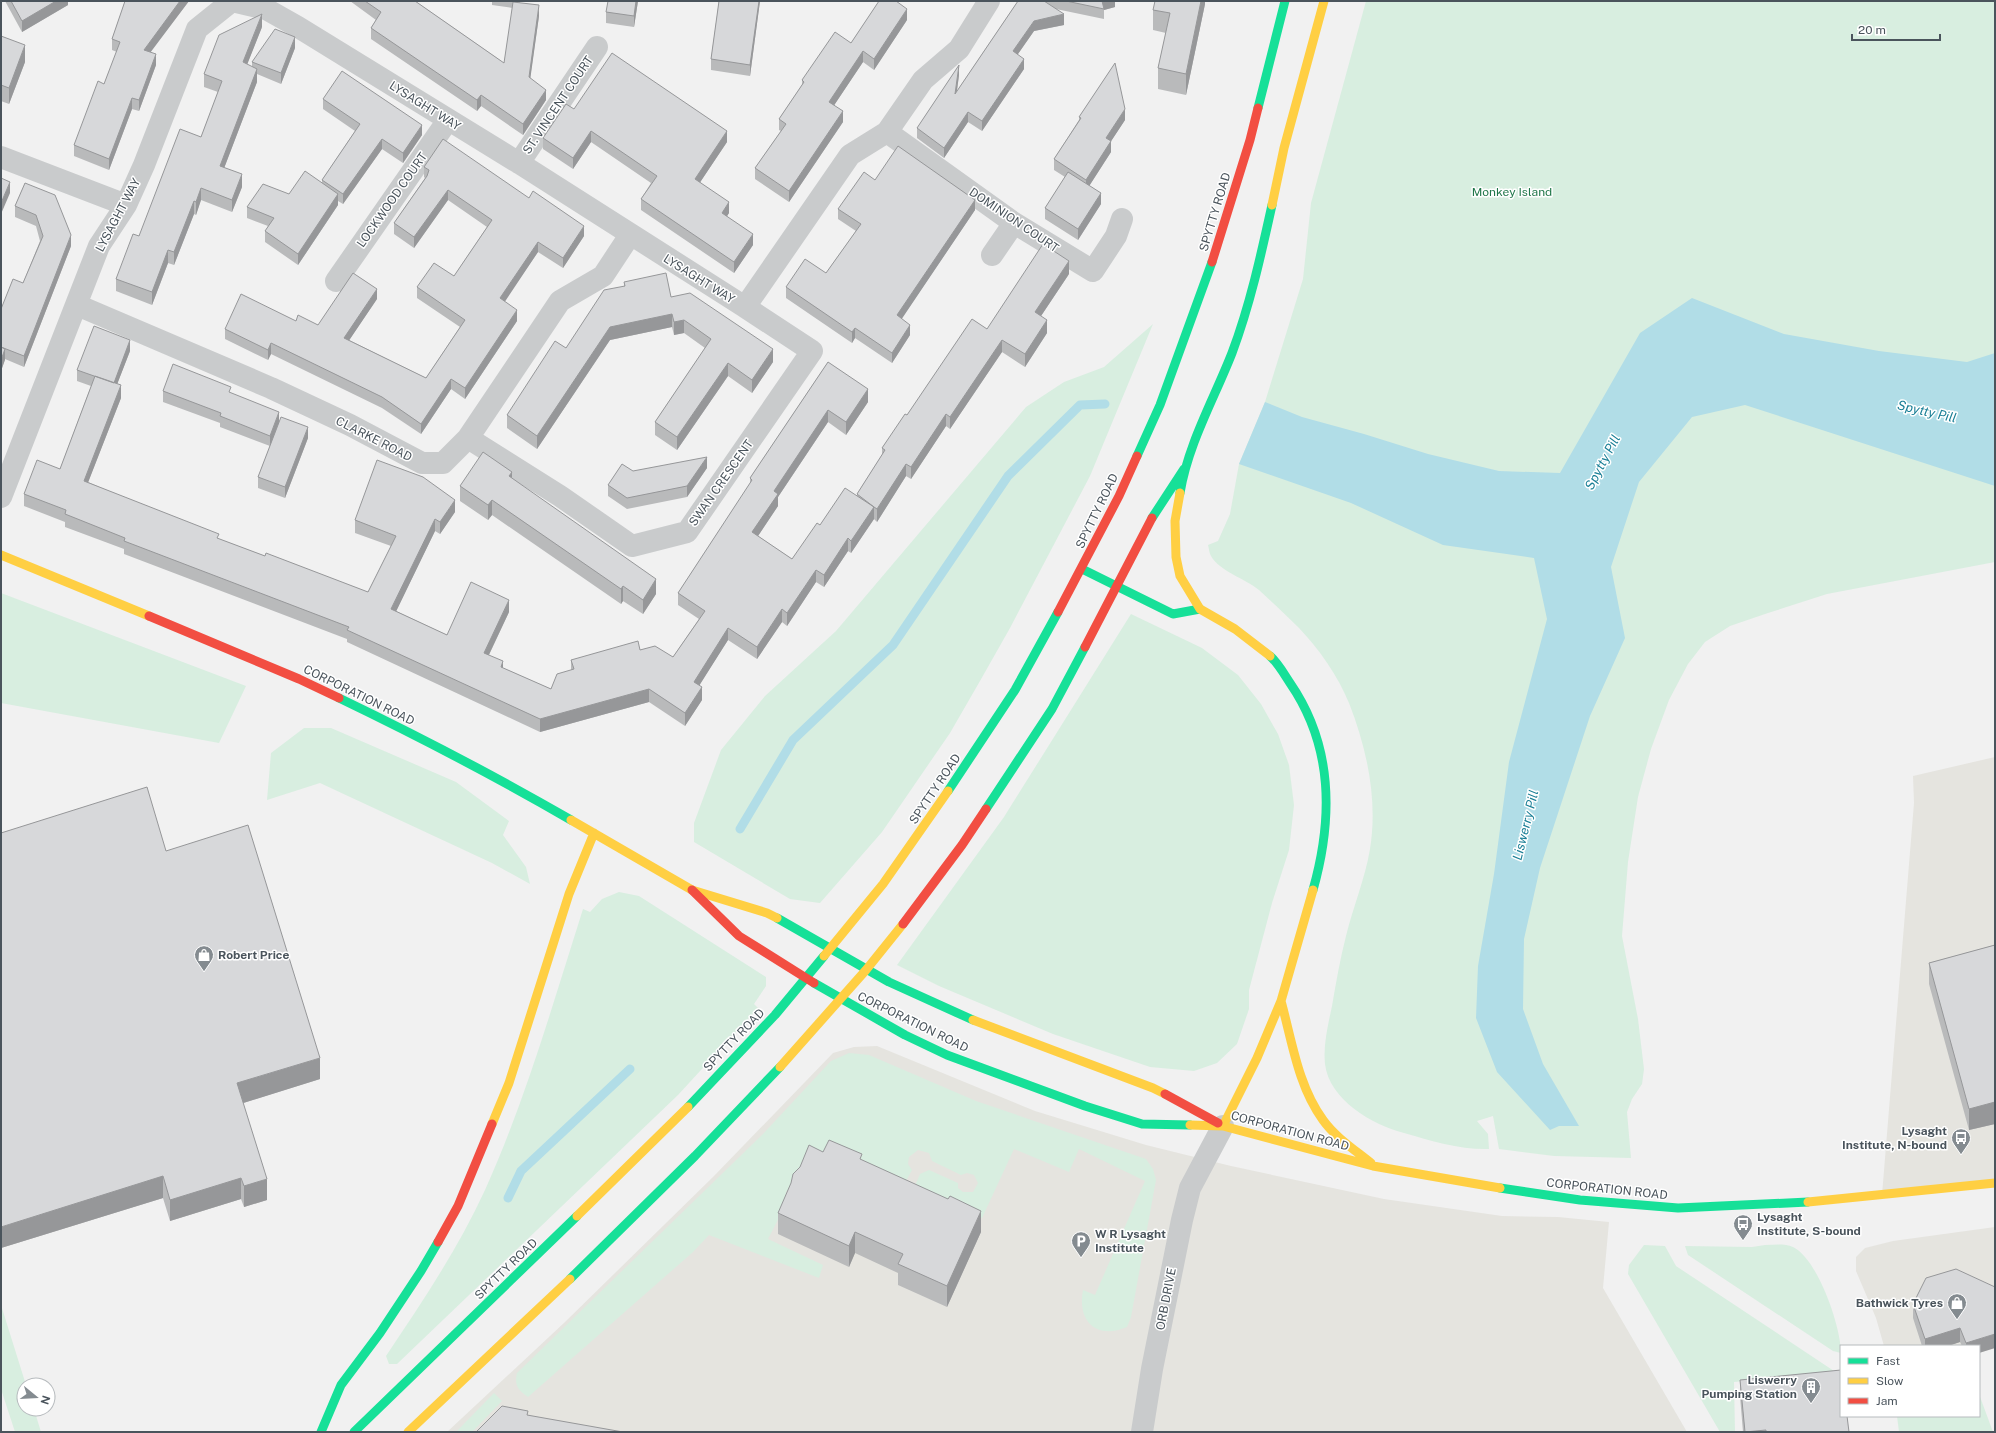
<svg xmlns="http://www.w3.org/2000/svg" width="1996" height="1433" viewBox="0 0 1996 1433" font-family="'Public Sans',sans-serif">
<rect width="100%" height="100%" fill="#f1f1f1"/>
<path fill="#e5e4df" d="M1995 757V1183L1882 1195 1914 803 1913 776Z
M877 1046 1035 1111 1146 1145 1231 1166 1384 1199 1502 1216 1558 1217 1609 1222 1603 1288 1687 1432H447L565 1322 714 1176 833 1053 854 1047Z
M1995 1227V1348L1979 1353V1346H1884L1876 1318 1856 1271V1257L1865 1248 1893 1241Z"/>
<path fill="#d8eee0" d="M1366 1H1995V562L1827 594 1768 613 1730 626 1705 642 1688 664 1669 700 1651 749 1638 797 1628 862 1622 936 1638 1019 1644 1069 1642 1084 1632 1099 1627 1112 1631 1158 1554 1156 1499 1149 1493 1116 1477 1121 1488 1134 1489 1149C1462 1150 1431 1141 1404 1133 1373 1125 1329 1100 1325 1064 1323 1045 1328 1025 1332 1006 1336 983 1340 959 1346 936 1353 907 1365 879 1370 849 1378 800 1367 749 1349 703 1338 676 1319 649 1299 628 1286 615 1272 602 1259 590 1246 579 1219 571 1211 556 1209 553 1209 548 1208 545L1218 541 1230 514 1239 464 1265 402 1303 279 1311 203Z
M1153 324 1090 476 1010 628 980 681 950 733 882 832 820 903 790 899 694 842V823L721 750 765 696 836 631 1026 407 1064 382 1104 367Z
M1 593 246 686 219 743 1 703Z
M1131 614 1202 648 1238 675 1261 704 1278 734 1289 765 1294 805 1289 850 1272 903 1249 990V1009L1237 1044 1217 1063 1194 1071 1150 1067 1053 1034 939 986 897 965 1004 817Z
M304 728H331L456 782 509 821 503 835 526 867 530 884 492 863 320 783 267 800 271 753Z
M619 892 639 896 766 977V986L754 1004 758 1008 678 1095 397 1364H389L386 1356C422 1302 458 1249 485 1190 526 1099 553 1003 583 909L590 912 602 899Z
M849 1053 869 1055 976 1101 1146 1159 1153 1169 1156 1180 1131 1317 1127 1327C1096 1340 1077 1321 1083 1290L1095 1295 1145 1181 1079 1149 1069 1172 1014 1149 982 1218 973 1215 914 1188 920 1174 929 1170 958 1183V1188L963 1192H973L978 1183 974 1175 967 1173 961 1175 932 1161 929 1153 918 1150 909 1157 908 1164 912 1170 905 1183 795 1182 786 1192 785 1206 768 1239 823 1265 819 1278 709 1235 693 1252 528 1397C518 1390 514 1385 517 1373L763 1134 831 1061Z
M1644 1245 1665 1246 1676 1266 1837 1373 1734 1382 1735 1432H1720L1628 1274 1629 1265Z
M1765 1245C1774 1245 1784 1243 1793 1247 1818 1259 1841 1327 1841 1353L1833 1351 1688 1255 1685 1246 1752 1247Z
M1 1305 26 1385H24V1409H34L41 1432H15L1 1389Z
M494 1393 502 1401 472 1432H456Z
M1979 1394 1993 1432H1899L1897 1416H1979Z"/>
<path fill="#b1dde7" d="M1692 298 1784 334 1879 351 1967 362 1995 353V486L1745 405 1692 417 1639 482 1611 567 1625 638 1590 716 1540 868 1524 939 1523 1009 1543 1064 1579 1126H1559L1550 1130 1497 1072 1476 1018 1478 966 1494 874 1509 762 1547 619 1534 558 1443 545 1351 503 1239 464 1265 402 1302 417 1364 434 1428 454 1499 471 1560 473 1640 333Z"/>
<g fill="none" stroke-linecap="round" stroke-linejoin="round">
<path stroke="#b1dde7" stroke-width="9" d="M740 829 793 740 893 645 1008 476 1080 405 1105 404
M508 1198 521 1171 630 1069"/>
<path stroke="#c9cbcc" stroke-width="22" d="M887 132 1014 223 1093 271 1116 236 1122 219
M1 157 126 205
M519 163 597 47
M992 255 1014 223
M336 281 448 120
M77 305 271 388 350 425 422 463H443L468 438 560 301 603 276 630 235
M468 438 560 496 632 546 687 532 812 351 745 307
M1 497 99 246 126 205 144 165 197 29 232 1 266 9 298 27 519 163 745 307 850 155 887 132 923 80 959 49 989 1
M1142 1432 1152 1369 1182 1220 1190 1188 1223 1126"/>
<path stroke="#16e098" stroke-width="9" d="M1258 108 1285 1
M1137 456 1160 405 1212 262
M1180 493C1188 444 1214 399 1232 353 1250 305 1261 255 1272 205
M1152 518 1184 469
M1082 569 1173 614 1200 609
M1270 656C1278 663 1284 674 1290 683 1334 747 1333 819 1313 890
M339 698C418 736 495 776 571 820
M948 791 1015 690 1058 612
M986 809 1052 709 1085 647
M777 918 889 982 973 1020
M814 983 905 1035 947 1055 1085 1106 1142 1124 1190 1125
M688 1107 775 1015 824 956
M1500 1188 1580 1200 1678 1208 1808 1202
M570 1279 695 1156 780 1067
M321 1432 341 1385 380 1333 421 1271 438 1242
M354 1432 577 1216"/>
<path stroke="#ffcf43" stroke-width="9" d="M1272 205 1284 148 1324 1
M1180 493 1175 521 1176 557 1180 576 1200 609 1235 629 1270 656
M1 555 149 616
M571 820 692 890 767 913 777 918
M824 956 883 884 948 791
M1281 1001C1292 1041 1298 1086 1323 1120 1335 1137 1355 1150 1371 1163
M973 1020 1153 1088 1165 1094
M780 1067 866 970 903 924
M492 1124 509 1083 569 894 594 833
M1190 1125 1223 1126 1373 1166 1500 1188
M1223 1126 1257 1058 1281 1001 1313 890
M1808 1202 1995 1183
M577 1216 688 1107
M408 1432 570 1279"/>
<path stroke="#f24e42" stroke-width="9" d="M1212 262 1250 140 1258 108
M1058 612 1119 496 1137 456
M149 616 299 679 339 698
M1085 647 1152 518
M692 890 739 936 814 983
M903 924 962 845 986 809
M1165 1094 1218 1123
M438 1242 458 1206 492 1124"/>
</g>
<path fill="#b9babb" d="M5 1H68V5L22 32Z
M125 1H189L150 52 156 65 139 111 132 109 109 170 74 156V145L104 84 117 52 112 50V39Z
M350 1H415L504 63 513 8 492 5V1H520V3L539 16 530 78 546 100 523 135 481 106 477 111 371 39V28L376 20Z
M638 1 634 27 606 23V12Z
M719 1H760L750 76 711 70V59Z
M1018 1H1115V7L1104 10V19L1056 9 1064 25 1034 31 1018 54 1024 69 982 131 968 122 944 158 917 138V128L959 75 957 91Z
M1205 1V4L1186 95 1158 89V68L1166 33 1153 30V10Z
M907 20 874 70 863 62 834 105 843 122 789 202 755 179V168L781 131 779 130V119L802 85V80L851 43Z
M262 27 247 64 252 67V62L295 48 281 84 257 74V82L224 168 242 187 232 212 201 200 196 215 194 214 174 265 168 263 152 305 116 291V279L139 236 201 137 218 92 204 87V74Z
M1 36 25 62 9 104 1 101Z
M323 99 422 135 403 163 382 149 343 204 338 201V205L298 265 265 242V231L268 226 247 218V207L289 194 322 183V180L355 131 323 109Z
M574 109 727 142 700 182 729 213 727 216 753 245 734 273 641 210V199L651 183 591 142 573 169 543 149V138Z
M1079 117 1125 120 1111 141V152L1089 186 1101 204 1078 240 1045 219V208L1065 177 1054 170V159L1079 120Z
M424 167 584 236 563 268 538 252 504 301 517 321 465 399 451 389 421 434 382 408 271 354 268 360 225 339V329L296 321 318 325 377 299 349 340 426 378 460 327 417 298V287L454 276 487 227 448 200 414 248 394 234V223L425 178 424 177Z
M875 180 975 210 901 319 910 335 892 363 855 338 852 343 786 298V287L826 273 856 231 838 219V209Z
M25 183 71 246 24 367 5 359 1 371V309L23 283 40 241 36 226 15 217V206Z
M1069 274 1041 316 1047 333 1025 367 1002 352 950 429 946 426 911 479 906 476 877 522 874 519 851 553 848 551 824 587 816 582 787 626 782 622 757 659 728 640 699 685 702 700 685 726 649 702 540 732 347 642V639L124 554V549L65 527V522L24 506V494L60 469 91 386 77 381V370L130 351 117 384 121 398 88 482 219 539 265 556 368 592 391 546 355 533V520L455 512 440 534 435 531 396 611 447 635 509 612 489 655 503 668 551 689 571 670V660L640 650 673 657 699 619 678 605V593L750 484V478L828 362 868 402 846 435 828 422 778 497V506L758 536 792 559 820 525 857 495V494L882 455V448L907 415 987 329Z
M624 282 671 297 773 362 752 393 728 376 677 450 655 435V422L705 348 684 333 674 335 672 327 610 340 537 449 507 428V415L566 348 624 286Z
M163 391 231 393 308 438 285 498 258 488V477L270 446 220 427V423L163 402Z
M707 468 687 497 627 509 608 496V485L633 471Z
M512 478 656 594 643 614 623 601 621 604 492 515 488 520 460 501V486Z
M166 851 320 1079 243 1103 267 1200 244 1207 241 1199 170 1221 163 1198 1 1248Z
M1995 945V1124L1969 1130 1929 984V963Z
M823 1152 862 1160 981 1232 947 1307 898 1285V1273L855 1253 849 1267 778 1234V1213Z
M1995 1287 1979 1346H1962L1960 1342 1948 1346H1922L1913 1318V1304Z
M1740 1380 1849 1432H1743L1740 1396Z"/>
<path fill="#969799" d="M56 1H68V5L22 32V21Z
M180 1H189L144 61V50Z
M636 1H638L634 27V16Z
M759 1H760L750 76V65Z
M1102 1H1115V7L1104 10Z
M1201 1H1205V4L1186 95V74Z
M539 5V16L529 88V77Z
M907 9V20L874 70V59Z
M262 14V27L243 75V62Z
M1064 14V25L1034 31 1013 61V51L1034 21Z
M295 37V48L281 84V73Z
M25 45V62L9 104V88Z
M863 51V62L829 113V102Z
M156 54V65L139 111V100Z
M1024 59V69L982 131V121Z
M959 65V75L955 104V94Z
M257 69V82L220 179V166Z
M546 90V100L523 135V124Z
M481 95V106L477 111V100Z
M132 98V109L109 170V159Z
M1125 109V120L1106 149V138Z
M843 111V122L789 202V191Z
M968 112V122L944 158V148Z
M422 125V135L403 163V153Z
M591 131V142L573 169V158Z
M727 131V142L695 190V179Z
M382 139V149L343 204V194Z
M1111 141V152L1086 191V180Z
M242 174V187L232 212V200Z
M10 182V193L1 214V203Z
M201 188V200L196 215V202Z
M448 190V200L414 248V237Z
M1101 193V204L1078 240V229Z
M338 194V205L298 265V254Z
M975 200V210L897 326V315Z
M194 201V214L174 265V252Z
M729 202V213L722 224V213Z
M584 226V236L563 268V258Z
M753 234V245L734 273V262Z
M71 235V246L24 367V356Z
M538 242V252L500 309V298Z
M168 250V263L152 305V292Z
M1069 261V274L1035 325V312Z
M377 289V299L344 348V338Z
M517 310V321L465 399V388Z
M672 314V327L610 340 537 449V436L610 327Z
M684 320V333L674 335V322Z
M1047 320V333L1025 367V354Z
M910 325V335L892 363V353Z
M855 328V338L852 343V332Z
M130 340V351L113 395V384Z
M1002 340V352L950 429V417Z
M271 343V354L268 360V350Z
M5 349V360L1 371V360Z
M773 349V362L752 393V380Z
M728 363V376L677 450V437Z
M451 379V389L421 434V424Z
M121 385V398L84 493V481Z
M868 389V402L846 435V422Z
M828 410V422L778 497V506L752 545V532L774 491Z
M279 412V423L270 447V436Z
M946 414V426L911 479V467Z
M308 427V438L285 498V487Z
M707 457V468L687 497V486Z
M906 464V476L877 522V509Z
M512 472V487L509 476Z
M455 500V512L440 534V522Z
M492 500V515L488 520V505Z
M874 507V519L851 553V541Z
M435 519V531L391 622V609Z
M848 538V551L824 587V575Z
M816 570V582L787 626V613Z
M656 579V594L643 614V600Z
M623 586V601L621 604V589Z
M509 600V612L484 665V653Z
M782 609V622L757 659V647Z
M728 628V640L694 694V682Z
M503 661V674L501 667Z
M702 687V700L685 726V713Z
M649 689V702L540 732V719Z
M320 1058V1079L237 1105V1083Z
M1995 1102V1124L1969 1130V1109Z
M163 1176V1198L1 1248V1227Z
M241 1178V1199L170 1221V1200Z
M267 1179V1200L244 1207V1186Z
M981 1211V1232L947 1307V1286Z
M855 1232V1253L849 1267V1246Z
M1960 1328V1342L1948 1346H1925V1339Z
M1995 1334V1348L1979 1353V1346H1966V1343Z"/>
<path fill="#d7d8da" stroke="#969799" d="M11 1H56L22 21Z
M125 1H180L144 50 156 54 139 100 132 98 109 159 74 145 98 81 104 84 120 42 112 39Z
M365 1H415L504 63 513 2 539 5 529 77 546 90 523 124 481 95 477 100 371 28 381 12Z
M608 1H636L634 16 606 12Z
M719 1H759L750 65 711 59Z
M879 1H896L907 9 874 59 863 51 829 102 843 111 789 191 755 168 786 124 779 119 804 82 802 80 835 32 851 43Z
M1018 1H1044L1064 14 1034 21 1013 51 1024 59 982 121 968 112 944 148 917 128 959 65 955 94Z
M1066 1H1102L1104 9Z
M1155 1H1201L1186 74 1158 68 1170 13 1153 10Z
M262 14 243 62 257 69 220 166 242 174 232 200 201 188 196 202 194 201 174 252 168 250 152 292 116 279 133 234 139 236 180 129 201 137 222 81 204 74 219 35Z
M275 29 295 37 281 73 252 62Z
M1 36 25 45 9 88 1 85Z
M612 53 727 131 695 179 729 202 722 213 753 234 734 262 641 199 657 176 591 131 573 158 543 138 566 104 574 109Z
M1115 63 1125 109 1106 138 1111 141 1086 180 1054 159 1081 118 1079 117Z
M342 71 422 125 403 153 382 139 343 194 322 180 360 124 323 99Z
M443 139 529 198 533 191 584 226 563 258 538 242 500 298 517 310 465 388 451 379 421 424 382 397 271 343 268 350 225 329 241 294 296 321 298 315 318 325 353 273 377 289 344 338 426 378 465 320 417 287 434 263 454 276 492 220 448 190 414 237 394 223 427 176 429 170 424 167Z
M898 146 975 200 897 315 910 325 892 353 855 328 852 332 786 287 805 259 826 273 861 224 838 209 864 172 875 180Z
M305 171 338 194 298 254 265 231 274 218 247 207 263 184 289 194Z
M1068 172 1101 193 1078 229 1045 208Z
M1 178 10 182 1 203Z
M25 183 55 195 71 235 24 356 1 347V309L13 279 23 283 43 236 36 215 15 206Z
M1043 244 1069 261 1035 312 1047 320 1025 354 1002 340 950 417 946 414 911 467 906 464 877 509 874 507 851 541 848 538 824 575 816 570 787 613 782 609 757 647 728 628 694 682 702 687 685 713 649 689 540 719 347 630 349 627 124 541 125 538 65 514 66 510 24 494 37 460 60 469 95 376 121 385 84 481 219 534 217 538 265 556 266 553 368 592 396 536 355 520 377 460 423 477 455 500 440 522 435 519 391 609 447 635 471 582 509 600 484 653 503 661 501 667 551 689 557 674 574 669 571 660 638 641 640 650 655 646 673 657 705 611 678 593 752 480 750 478 828 362 868 389 846 422 828 410 774 491 778 494 752 532 792 559 817 523 820 525 845 488 874 507 857 494 885 450 882 448 905 414 907 415 972 319 987 329Z
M666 273 671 297 690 293 773 349 752 380 728 363 677 437 655 422 711 339 684 320 674 322 672 314 610 327 537 436 507 415 555 341 566 348 604 290 625 286 624 282Z
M94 326 130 340 114 383 77 370Z
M1 347 5 349 1 360Z
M173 364 231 387 229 392 279 412 270 436 220 416 221 413 163 391Z
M281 417 308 427 285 487 258 477Z
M483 452 512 472 509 476 656 579 643 600 623 586 621 589 492 500 488 505 460 486Z
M707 457 687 486 627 498 608 485 622 464 633 471Z
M147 787 166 851 248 825 320 1058 237 1083 267 1179 244 1186 241 1178 170 1200 163 1176 1 1227V833Z
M1995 945V1102L1969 1109 1929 963Z
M829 1140 862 1154 860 1159 948 1199 950 1196 981 1211 947 1286 898 1264 903 1254 855 1232 849 1246 778 1213 791 1183 793 1174 800 1167 809 1145 823 1152Z
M1956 1269 1995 1287V1334L1966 1343 1960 1328 1925 1339 1913 1304 1926 1278Z
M1841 1370V1416H1847L1849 1432H1766V1430L1745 1432 1740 1380Z
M502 1406 528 1411 527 1415 623 1432H476Z"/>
<defs>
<g id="shop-pin" transform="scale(1)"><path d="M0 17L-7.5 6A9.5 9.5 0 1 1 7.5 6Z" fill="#848b90" stroke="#fff"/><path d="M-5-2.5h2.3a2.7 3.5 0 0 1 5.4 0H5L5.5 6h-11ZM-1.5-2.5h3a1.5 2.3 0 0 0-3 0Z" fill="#fff"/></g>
<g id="bus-pin" transform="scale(1)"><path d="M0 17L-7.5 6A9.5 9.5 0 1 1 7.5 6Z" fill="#848b90" stroke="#fff"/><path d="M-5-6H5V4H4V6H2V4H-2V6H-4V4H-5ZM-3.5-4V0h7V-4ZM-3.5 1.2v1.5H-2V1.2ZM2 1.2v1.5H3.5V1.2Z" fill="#fff"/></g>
<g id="parking-pin" transform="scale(1)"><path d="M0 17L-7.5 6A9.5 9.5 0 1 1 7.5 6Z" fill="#848b90" stroke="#fff"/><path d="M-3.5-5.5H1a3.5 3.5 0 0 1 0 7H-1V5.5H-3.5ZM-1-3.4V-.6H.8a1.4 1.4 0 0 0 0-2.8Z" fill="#fff"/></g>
<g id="building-pin" transform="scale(1)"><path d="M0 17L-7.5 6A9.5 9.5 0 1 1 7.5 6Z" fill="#848b90" stroke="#fff"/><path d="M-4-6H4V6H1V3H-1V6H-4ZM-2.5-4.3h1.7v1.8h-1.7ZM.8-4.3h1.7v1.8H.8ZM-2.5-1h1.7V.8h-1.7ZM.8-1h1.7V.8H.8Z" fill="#fff"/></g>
</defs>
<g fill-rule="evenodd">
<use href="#shop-pin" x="204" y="955"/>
<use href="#bus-pin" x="1961" y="1138"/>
<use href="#bus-pin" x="1743" y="1224"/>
<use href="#parking-pin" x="1081" y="1241"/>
<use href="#shop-pin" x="1957" y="1303"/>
<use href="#building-pin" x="1811" y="1387"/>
</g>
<g text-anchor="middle" stroke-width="3" stroke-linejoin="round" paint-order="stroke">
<g font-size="12" fill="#4a545c" stroke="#fff">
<text transform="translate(558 105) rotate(-56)" y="4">ST. VINCENT COURT</text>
<text transform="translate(425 106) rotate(32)" y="4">LYSAGHT WAY</text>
<text transform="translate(392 200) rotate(-55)" y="4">LOCKWOOD COURT</text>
<text transform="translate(1215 212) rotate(-73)" y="4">SPYTTY ROAD</text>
<text transform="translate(118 215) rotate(-62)" y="4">LYSAGHT WAY</text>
<text transform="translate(1014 220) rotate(34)" y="4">DOMINION COURT</text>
<text transform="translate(699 279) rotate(32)" y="4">LYSAGHT WAY</text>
<text transform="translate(374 439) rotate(27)" y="4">CLARKE ROAD</text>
<text transform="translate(721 483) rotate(-55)" y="4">SWAN CRESCENT</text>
<text transform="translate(1097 511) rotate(-64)" y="4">SPYTTY ROAD</text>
<text transform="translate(359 695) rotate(26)" y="4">CORPORATION ROAD</text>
<text transform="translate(935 789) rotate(-56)" y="4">SPYTTY ROAD</text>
<text transform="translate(913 1022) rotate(26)" y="4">CORPORATION ROAD</text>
<text transform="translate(734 1040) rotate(-46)" y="4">SPYTTY ROAD</text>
<text transform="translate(1290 1131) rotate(15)" y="4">CORPORATION ROAD</text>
<text transform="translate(1607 1189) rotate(6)" y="4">CORPORATION ROAD</text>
<text transform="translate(506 1269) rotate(-44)" y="4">SPYTTY ROAD</text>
<text transform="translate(1166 1299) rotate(-79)" y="4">ORB DRIVE</text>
</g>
<g font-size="12" fill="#21774a" stroke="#fff">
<text x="1512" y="196">Monkey Island</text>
</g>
<g font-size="12" font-weight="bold" fill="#4a545c" stroke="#fff" text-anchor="start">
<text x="218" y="959">Robert Price</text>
<text x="1947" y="1135" text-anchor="end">Lysaght<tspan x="1947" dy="14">Institute, N-bound</tspan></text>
<text x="1757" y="1221">Lysaght<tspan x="1757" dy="14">Institute, S-bound</tspan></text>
<text x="1095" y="1238">W R Lysaght<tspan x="1095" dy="14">Institute</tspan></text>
<text x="1943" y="1307" text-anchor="end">Bathwick Tyres</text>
<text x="1797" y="1384" text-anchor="end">Liswerry<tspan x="1797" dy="14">Pumping Station</tspan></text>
</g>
<g font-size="13" font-style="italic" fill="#1a7f96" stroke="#fff">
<text transform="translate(1927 411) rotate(13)" y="5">Spytty Pill</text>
<text transform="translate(1602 462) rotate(-62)" y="5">Spytty Pill</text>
<text transform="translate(1525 825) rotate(-76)" y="5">Liswerry Pill</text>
</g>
</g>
<rect width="1996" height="1433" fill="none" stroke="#4a545c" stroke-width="4"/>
<rect x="1840" y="1345" width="140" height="72" fill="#ffffff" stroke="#b7bbbe"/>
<rect x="1848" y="1358" width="20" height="6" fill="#16e098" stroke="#b7bbbe"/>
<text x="1876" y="1365" font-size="12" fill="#4a545c">Fast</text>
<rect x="1848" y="1378" width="20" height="6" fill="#ffcf43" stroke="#b7bbbe"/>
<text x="1876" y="1385" font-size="12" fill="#4a545c">Slow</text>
<rect x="1848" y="1398" width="20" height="6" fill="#f24e42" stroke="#b7bbbe"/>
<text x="1876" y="1405" font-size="12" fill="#4a545c">Jam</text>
<g transform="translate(36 1397) rotate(108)"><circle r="19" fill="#ffffff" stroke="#b7bbbe"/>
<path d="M0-3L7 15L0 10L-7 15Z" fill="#848b90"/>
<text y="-6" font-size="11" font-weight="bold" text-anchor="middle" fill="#4a545c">N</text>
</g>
<path d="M1852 34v6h88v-6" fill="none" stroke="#4a545c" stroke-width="2"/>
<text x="1858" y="34" font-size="12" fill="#4a545c" stroke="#ffffff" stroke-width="3" paint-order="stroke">20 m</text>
</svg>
